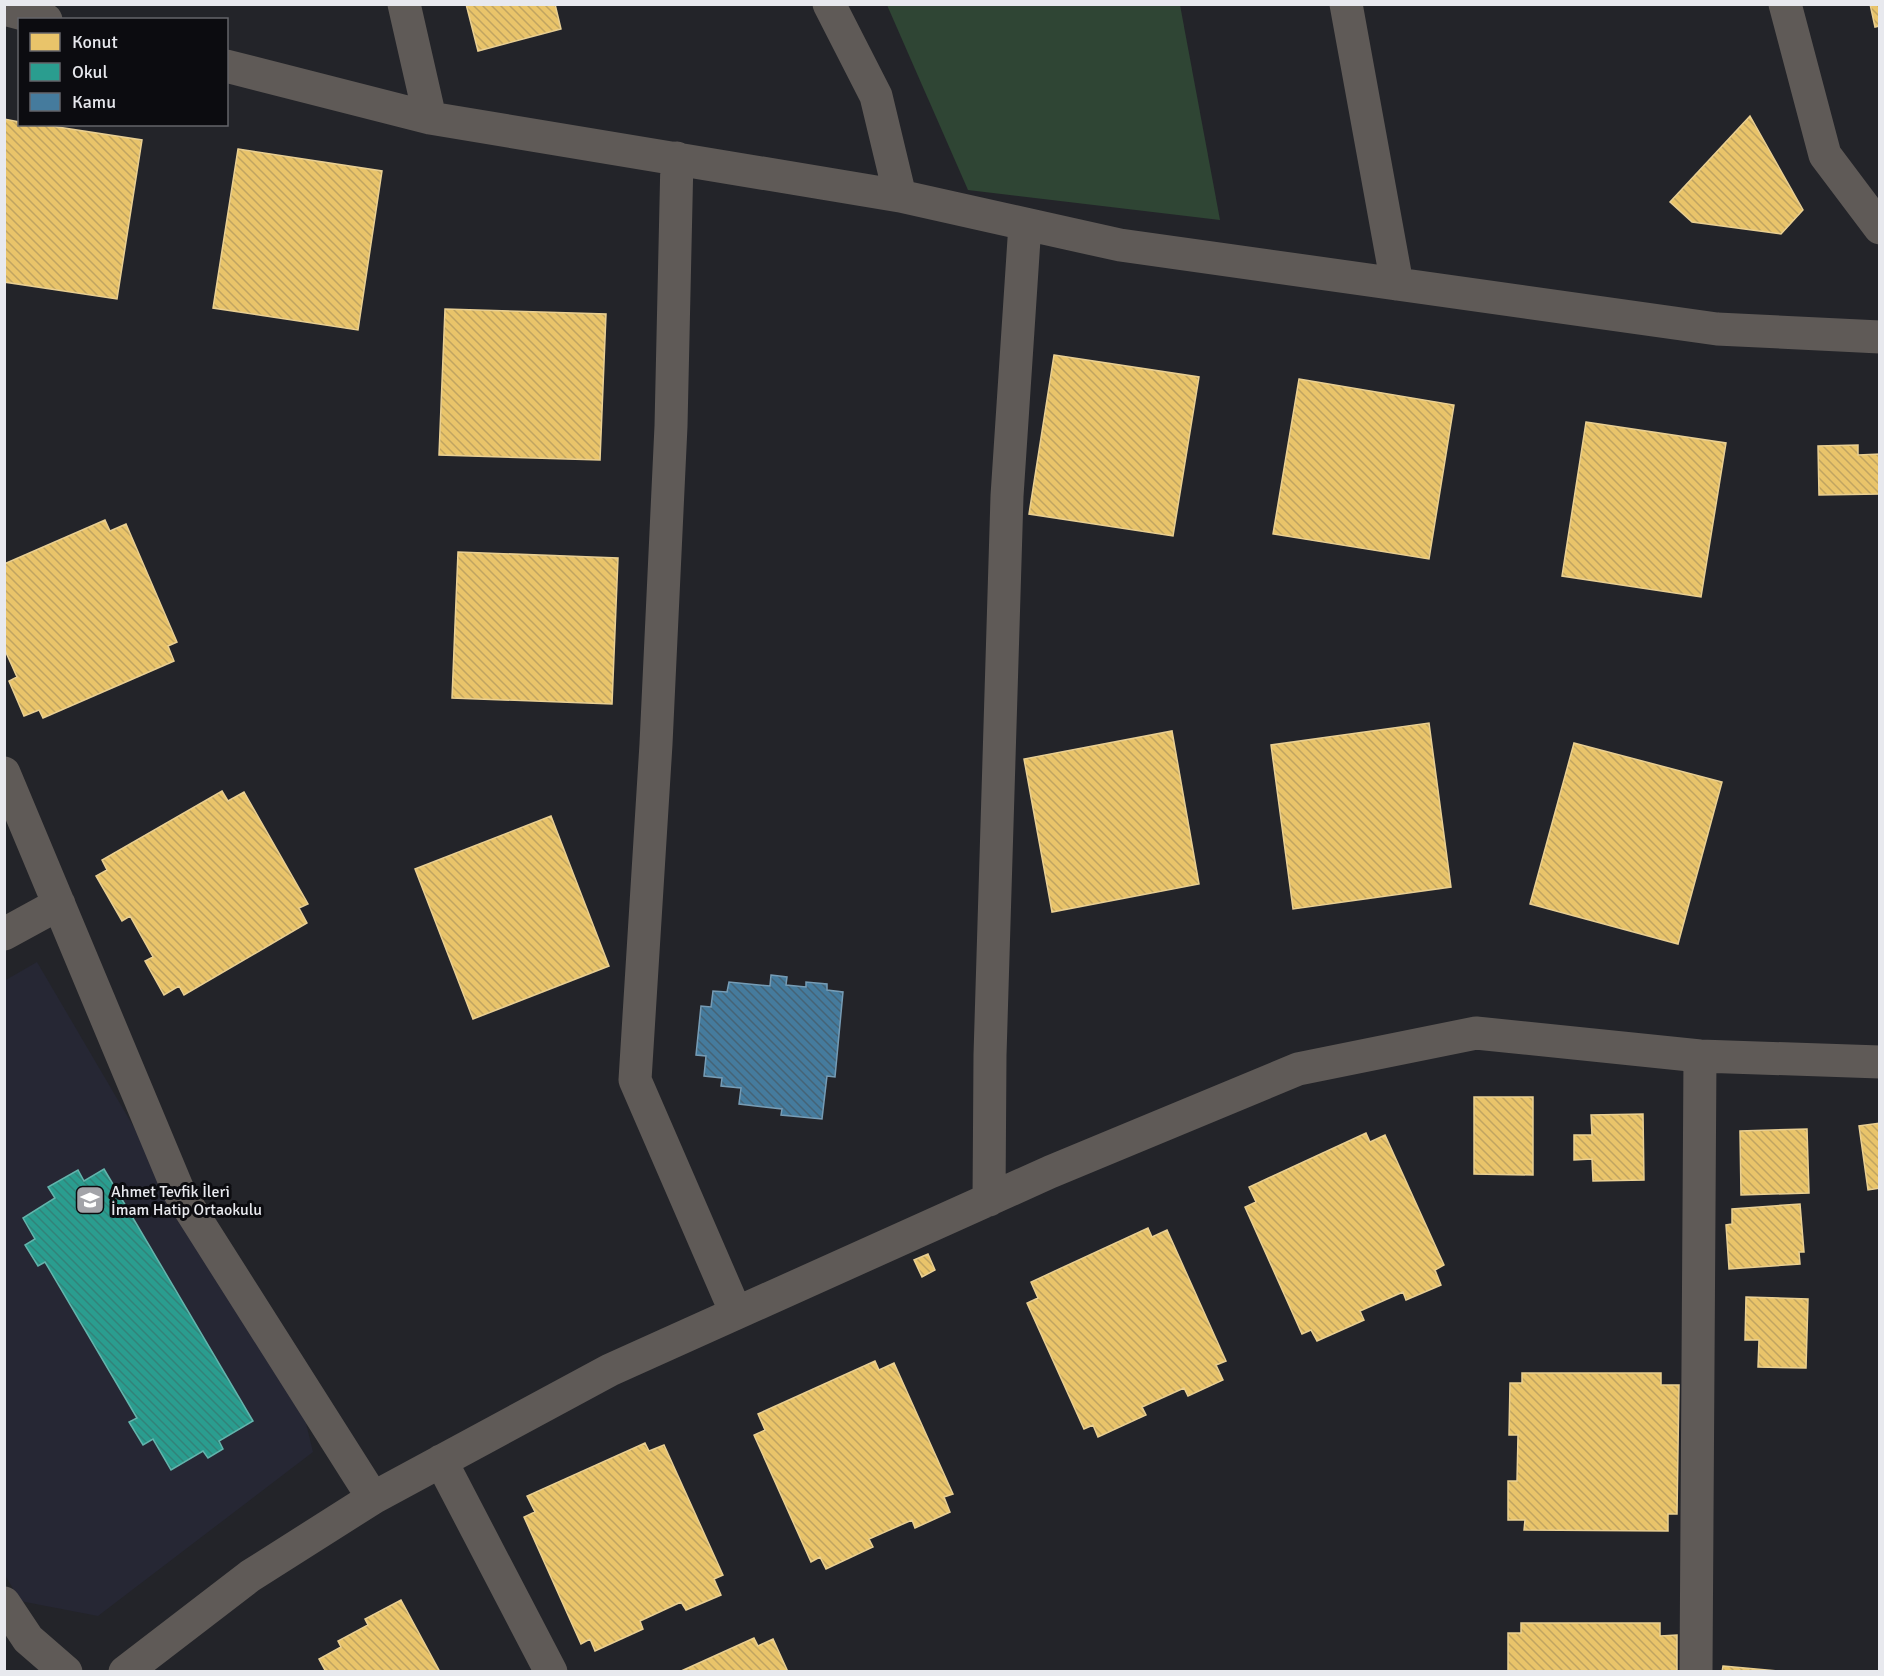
<svg xmlns="http://www.w3.org/2000/svg" width="1884" height="1676" viewBox="0 0 1884 1676" font-family="Signika,sans-serif">
<defs>
<pattern id="homes-back-hatch" width="6" height="6" patternUnits="userSpaceOnUse" patternTransform="scale(1.5)"><rect width="6" height="6" fill="#e9c46a"/><path d="M-1 5l2 2M0 0l6 6M5-1l2 2" fill="none" stroke="#c0a461"/></pattern>
<pattern id="schools-back-hatch" width="6" height="6" patternUnits="userSpaceOnUse" patternTransform="scale(1.5)"><rect width="6" height="6" fill="#2a9d8f"/><path d="M-1 5l2 2M0 0l6 6M5-1l2 2" fill="none" stroke="#328379"/></pattern>
<pattern id="public-back-hatch" width="6" height="6" patternUnits="userSpaceOnUse" patternTransform="scale(1.5)"><rect width="6" height="6" fill="#457b9d"/><path d="M-1 5l2 2M0 0l6 6M5-1l2 2" fill="none" stroke="#456376"/></pattern>
</defs>
<rect width="100%" height="100%" fill="#232429"/>
<path fill="#262734" d="M37 962 305 1419 313 1452 98 1616 20 1601 5 1575 4 981Z"/>
<path fill="#2f4534" d="M887 5H1180L1220 220 968 190Z"/>
<path fill="url(#homes-back-hatch)" stroke="#e9cf92" stroke-width="1.5" d="M466 4H555L561 29 478 51Z
M1870 4H1880V26L1875 27Z
M1750 116 1803 210 1781 234 1692 222 1670 202Z
M4 119 20 122V124H38L142 140 117 299 4 282Z
M238 149 382 171 358 330 213 308Z
M445 309 606 314 600 460 439 455Z
M1054 355 1199 377 1173 536 1029 514Z
M1299 379 1454 405 1429 559 1273 534Z
M1586 422 1726 443 1701 597 1562 576Z
M1858 445V455L1880 454V494L1819 495 1818 446Z
M105 520 110 531 126 524 177 642 168 646 174 661 43 718 39 710 24 716 9 681 17 677 4 648V564Z
M458 552 618 558 612 704 452 698Z
M1429 723 1451 887 1293 909 1271 745Z
M1172 731 1199 884 1052 912 1024 759Z
M1574 743 1722 782 1678 944 1530 904Z
M222 791 228 801 244 792 308 904 299 908 307 923 184 995 179 986 164 995 145 961 153 957 130 916 122 921 96 876 107 870 102 860Z
M551 816 609 966 473 1019 415 869Z
M1474 1097H1533V1175L1474 1174Z
M1643 1114 1644 1180 1593 1181 1592 1159 1574 1160V1135H1592L1591 1115Z
M1880 1123V1188L1868 1190 1859 1126Z
M1807 1129 1809 1193 1741 1195 1740 1131Z
M1366 1133 1370 1142 1385 1135 1444 1265 1435 1270 1441 1285 1406 1300 1403 1292 1360 1311 1364 1320 1317 1341 1311 1330 1302 1334 1245 1207 1256 1202 1249 1187Z
M1800 1204 1804 1252H1799L1800 1264 1729 1269 1726 1225 1732 1224V1209Z
M1148 1228 1152 1237 1167 1230 1226 1361 1216 1365 1223 1380 1188 1396 1184 1388 1142 1407 1146 1415 1098 1437 1093 1425 1084 1429 1027 1303 1038 1298 1031 1282Z
M928 1254 935 1270 922 1277 914 1260Z
M1746 1297 1808 1299 1806 1368 1758 1367 1759 1340H1745Z
M875 1361 879 1370 894 1363 953 1494 944 1497 950 1512 915 1528 912 1520 869 1539 873 1547 826 1569 820 1557 811 1562 754 1435 765 1430 758 1414Z
M1522 1373H1661V1385H1679L1677 1514H1668V1531L1524 1530 1525 1520H1508V1481H1517L1518 1435H1509L1510 1383H1522Z
M645 1443 649 1451 664 1445 723 1575 714 1579 721 1595 686 1610 681 1602 640 1621 643 1629 595 1651 590 1639 581 1644 524 1517 535 1512 527 1496Z
M401 1600 440 1672H326L319 1659 341 1647 338 1641 368 1625 365 1619Z
M1521 1623H1660V1636L1677 1635V1672H1508V1633H1521Z
M754 1638 758 1646 773 1639 788 1672H679Z
M1723 1666 1778 1671 1722 1672Z"/>
<path fill="url(#schools-back-hatch)" stroke="#63b4ac" stroke-width="1.5" d="M104 1169 253 1421 219 1441 223 1449 208 1458 203 1451 171 1470 153 1439 143 1445 129 1422 137 1418 45 1262 38 1266 25 1245 35 1239 23 1218 55 1198 48 1187 78 1170 84 1181Z"/>
<path fill="url(#public-back-hatch)" stroke="#769cb5" stroke-width="1.5" d="M771 975 787 977 786 985 806 987V982L827 984V990L843 992 835 1077 827 1076 822 1119 781 1115 782 1109 739 1104 741 1088 721 1086 722 1078 704 1076 706 1056 696 1055 701 1006 711 1007 713 991 727 992 729 982 770 986Z"/>
<g fill="none" stroke-linecap="round" stroke-linejoin="round">
<path stroke="#5f5a57" stroke-width="33" d="M404 4 430 118
M829 4 876 96 900 196
M1346 4 1397 284
M1785 4 1825 155 1880 228
M4 9 46 20
M226 66 430 118 900 196 1120 245 1717 329 1880 337
M677 158 671 426 656 744 635 1080 736 1313
M4 773 179 1192 373 1498
M4 934 59 904
M989 1200 990 1055 1007 496 1025 224
M441 1461 551 1672
M4 1603 28 1639 66 1672
M125 1672 250 1576 373 1498 610 1370 1050 1172 1298 1069 1476 1033 1700 1056 1880 1062
M1696 1672 1700 1056"/>
</g>
<defs>
<g id="school-square" transform="scale(1.5)"><rect x="-9" y="-9" width="18" height="18" rx="4" fill="#a3a4a9" stroke="#0c0c10"/><path d="M0-5L7-2L0 1L-7-2ZM-4 1L0 2.5L4 1V4Q0 6-4 4Z" fill="#fff"/></g>
</defs>
<g fill-rule="evenodd">
<use href="#school-square" x="90" y="1200"/>
</g>
<g text-anchor="middle" stroke-width="6" stroke-linejoin="round" paint-order="stroke">
<g font-size="16" fill="#e8e9ee" stroke="#0c0c10" text-anchor="start">
<text x="111" y="1197">Ahmet Tevfik İleri<tspan x="111" dy="18">İmam Hatip Ortaokulu</tspan></text>
</g>
</g>
<rect width="1884" height="1676" fill="none" stroke="#e8e9ee" stroke-width="12"/>
<rect x="18" y="18" width="210" height="108" fill="#0c0c10" stroke="#646469" stroke-width="1.5"/>
<rect x="30" y="33" width="30" height="18" fill="#e9c46a" stroke="#646469" stroke-width="1.5"/>
<text x="72" y="48" font-size="18" fill="#e8e9ee">Konut</text>
<rect x="30" y="63" width="30" height="18" fill="#2a9d8f" stroke="#646469" stroke-width="1.5"/>
<text x="72" y="78" font-size="18" fill="#e8e9ee">Okul</text>
<rect x="30" y="93" width="30" height="18" fill="#457b9d" stroke="#646469" stroke-width="1.5"/>
<text x="72" y="108" font-size="18" fill="#e8e9ee">Kamu</text>
</svg>
